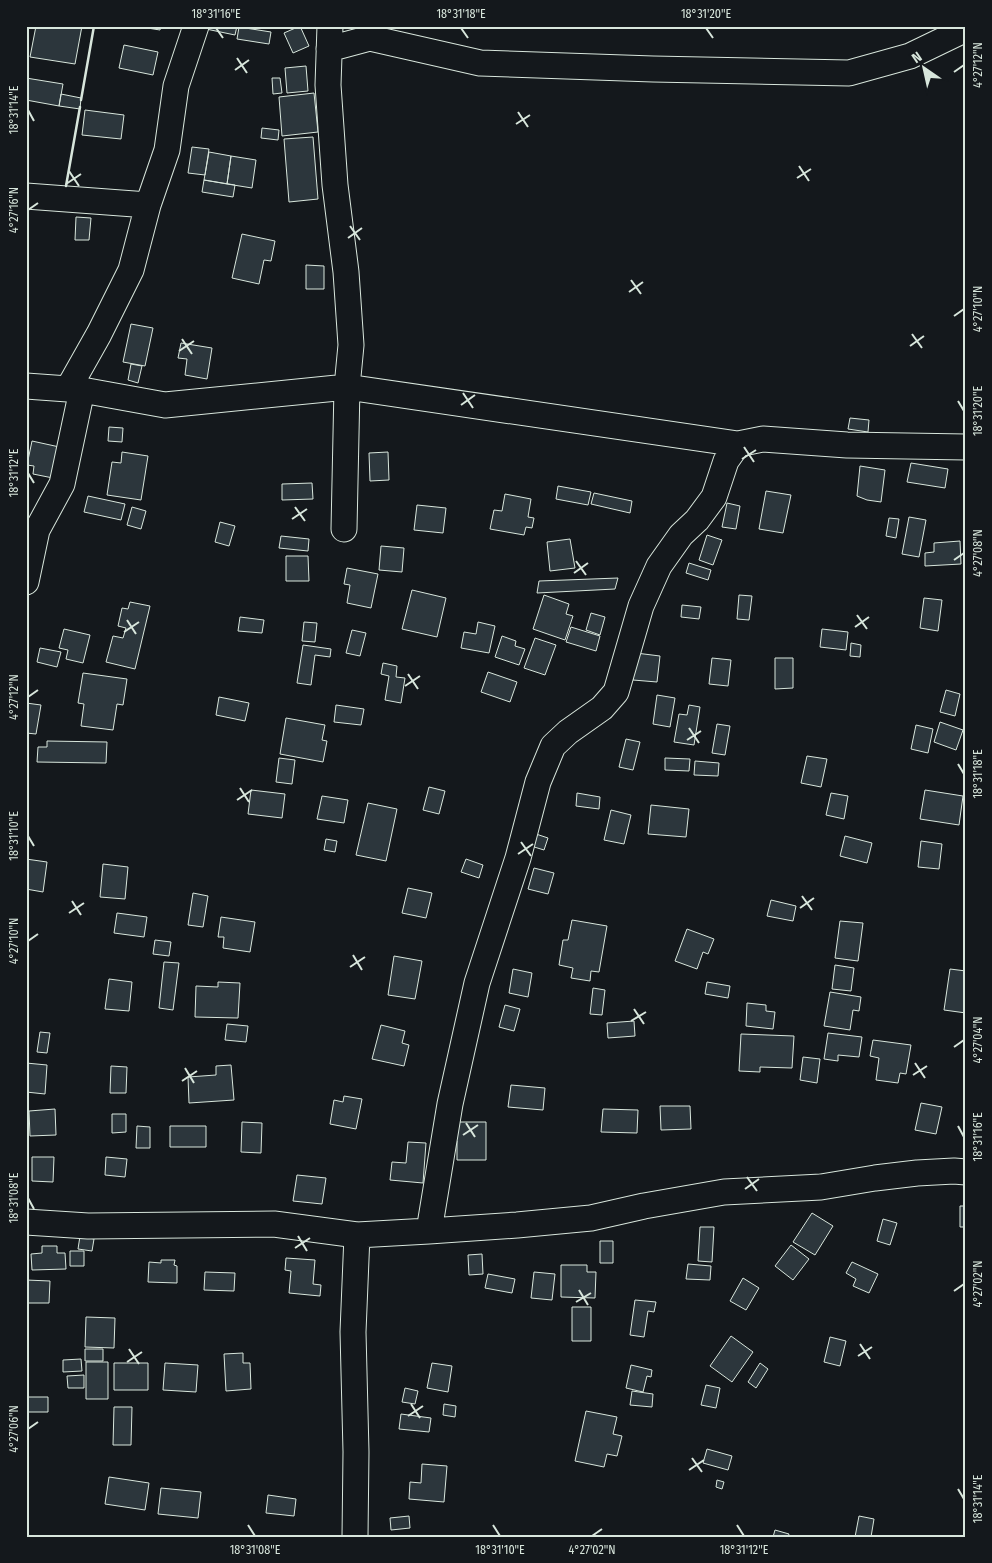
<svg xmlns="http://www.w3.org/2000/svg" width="992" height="1563" viewBox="0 0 992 1563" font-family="'Fira Sans Condensed',sans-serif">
<rect width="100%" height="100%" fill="#14181c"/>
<path fill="#2c363c" stroke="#d8e6dc" d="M36 26H82L75 64 30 57Z
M135 26H161L160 30Z
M207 26H237L235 35 206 29Z
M300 26 309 46 293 53 284 33Z
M239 27 271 32 269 44 237 39Z
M124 45 158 52 153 75 119 68Z
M306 66 308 91 287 93 285 68Z
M26 78 63 84 59 106 26 100Z
M272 78H280L282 93 273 94Z
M314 93 318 132 282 136 279 97Z
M61 94 81 98 80 109 59 106Z
M85 110 124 115 121 139 82 135Z
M262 128 279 130 278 140 261 138Z
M313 137 318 199 289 202 284 139Z
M192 147 209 149 205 175 188 173Z
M209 152 231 156 227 184 204 180Z
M231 156 256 160 252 188 227 184Z
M204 180 235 185 233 197 202 192Z
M76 217 91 218 89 240H75Z
M242 234 275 241 271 261 264 260 259 284 232 278Z
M306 265 324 266V289H306Z
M131 324 153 328 145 366 123 362Z
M181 343 212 348 207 379 185 375 187 359 178 358Z
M131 364 142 366 138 383 128 380Z
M850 418 869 420 868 432 848 429Z
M109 427 123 428 122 442 108 441Z
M32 441 64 448 58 479 33 474 34 466 27 465Z
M122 452 148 456 141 500 107 495 112 462 121 463Z
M388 452 389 480 370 481 369 453Z
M911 463 948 469 945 488 907 482Z
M860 466 885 470 881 502 867 500 857 496Z
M312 483 313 499 282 500V484Z
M558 486 591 492 588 505 556 499Z
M766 491 791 495 783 533 759 529Z
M594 493 632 501 630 513 591 504Z
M505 494 531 499 528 517 534 518 532 528 526 527 524 535 490 529 494 510 502 511Z
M88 496 125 504 121 520 84 512Z
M727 503 740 506 736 529 722 527Z
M417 505 446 508 443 533 414 530Z
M132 507 146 511 141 529 127 525Z
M909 517 926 520 919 557 902 554Z
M889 518 899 519 896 538 886 536Z
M220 522 235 526 229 546 215 542Z
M707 535 722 540 713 565 699 560Z
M281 536 309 539 308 551 279 548Z
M570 539 575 568 550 571 547 542Z
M960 541 961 564 925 566V553L934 552V543Z
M381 546 404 548 402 572 379 570Z
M286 556H308L309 581H286Z
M689 563 711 570 708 580 686 573Z
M347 568 378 574 371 608 347 603 350 585 344 584Z
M618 578 615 589 537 593 539 581Z
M412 590 446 598 437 637 402 629Z
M544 595 569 604 566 614 573 616 565 640 533 629Z
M739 595 752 596 749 620 737 619Z
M924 598 942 600 938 631 920 628Z
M130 602 150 606 135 669 106 662 113 636 123 638 126 628 118 626 122 608 128 609Z
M682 605 701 607 699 619 681 617Z
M591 613 605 617 600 635 586 630Z
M240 617 264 620 262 633 238 631Z
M304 622 317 623 315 642 302 641Z
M478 622 495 626 489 653 461 648 464 632 476 634Z
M571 627 600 636 596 651 566 642Z
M64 629 90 635 83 663 66 659 68 650 59 648Z
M822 629 848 632 846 650 820 647Z
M352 630 366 633 360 656 346 653Z
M502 636 516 641 515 646 525 649 519 665 495 657Z
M535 638 556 645 545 675 524 668Z
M851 643 861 645 860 657 850 656Z
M303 645 331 649 330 657 315 655 311 685 297 683Z
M40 648 61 652 57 667 37 662Z
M636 653 660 656 657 682 633 680Z
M712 658 731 660 728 686 709 684Z
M775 658H793V688L775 689Z
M383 663 397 666 396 677 405 678 401 703 385 700 389 676 381 674Z
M488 672 517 682 510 702 481 692Z
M83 673 127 679 123 705 117 704 113 730 81 726 84 704 78 703Z
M946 690 960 694 955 716 940 712Z
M657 695 675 698 670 727 653 724Z
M219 697 249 703 245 721 216 715Z
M26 703 41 705 36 734 26 733Z
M336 705 364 709 361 725 334 722Z
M689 705 700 707 694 745 674 742 679 714 687 715Z
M286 718 325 725 322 740 327 741 323 762 280 754Z
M940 722 963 730 956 750 934 742Z
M717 724 730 726 725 755 712 753Z
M916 725 933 729 928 753 911 749Z
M626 739 640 742 633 770 619 767Z
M47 741 107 742 106 763 37 762 38 747H47Z
M807 756 827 759 821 787 801 783Z
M279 758 295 760 292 784 276 782Z
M665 758 690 759 689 771 665 770Z
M695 761 719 763 718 776 694 775Z
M429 787 445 791 439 814 423 810Z
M251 790 285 794 282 818 248 814Z
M925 790 963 796 959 825 920 819Z
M577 793 600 797 599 809 576 806Z
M831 793 848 796 844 819 826 815Z
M322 796 348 800 344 823 317 819Z
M368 803 397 809 386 861 356 855Z
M651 805 689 809 686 837 648 834Z
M611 810 631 815 624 844 604 840Z
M536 834 548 838 544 850 531 846Z
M845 836 872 843 867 863 840 856Z
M326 839 337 841 335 852 324 850Z
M921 841 942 844 939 869 918 867Z
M26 859 47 862 43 892 26 889Z
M466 859 483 865 479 878 461 872Z
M103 864 128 867 125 899 100 897Z
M534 868 554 873 548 894 528 889Z
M408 888 432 893 426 918 402 913Z
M193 893 208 896 203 927 188 925Z
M771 900 796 906 793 921 767 916Z
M117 913 147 917 144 937 114 933Z
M221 917 255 922 250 952 223 948 224 937H218Z
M572 920 607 926 599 972 591 971 590 981 571 978 573 968 559 965 563 940H568Z
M840 921 863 923 858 961 835 958Z
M687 929 714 939 708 954 703 952 697 969 675 961Z
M155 940 171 942 169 956 153 954Z
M394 956 422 961 415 999 388 995Z
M164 962 179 963 173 1010 159 1008Z
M835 965 854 968 851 991 832 989Z
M513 969 532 973 528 997 509 993Z
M950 969 966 971V1013L944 1010Z
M109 979 132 982 129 1011 105 1009Z
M218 982 240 983 238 1018 195 1017 196 986 218 987Z
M707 982 730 986 728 998 705 994Z
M593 988 605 990 602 1015 590 1014Z
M830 992 861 997 859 1011 853 1010 850 1030 824 1026Z
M747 1003 766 1005V1011L775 1012 773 1029 746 1026Z
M505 1005 520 1009 514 1031 499 1027Z
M634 1021 635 1036 608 1038 607 1023Z
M227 1024 248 1026 246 1042 225 1040Z
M381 1025 405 1031 402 1043 409 1045 404 1066 372 1059Z
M40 1032 50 1033 47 1053 37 1052Z
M828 1033 862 1037 859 1057 838 1055V1061L824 1059Z
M741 1034 794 1036 792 1068 760 1067V1072L739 1071Z
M873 1040 911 1045 906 1074 900 1073 898 1083 876 1080 879 1058 870 1056Z
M803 1057 820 1059 817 1083 800 1080Z
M26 1063 47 1065 45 1094 26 1092Z
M231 1065 234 1100 189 1103 188 1077 216 1075V1066Z
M111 1066 127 1067 126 1093H110Z
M511 1085 545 1088 543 1110 508 1107Z
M344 1096 362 1099 356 1129 330 1124 334 1100 343 1102Z
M921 1103 942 1107 936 1134 915 1130Z
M660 1106H690L691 1129 661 1130Z
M55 1109 56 1135 30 1136 29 1111Z
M603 1109 638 1110 637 1133 601 1132Z
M112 1114H126V1132L112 1133Z
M242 1122 262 1123 261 1153 241 1152Z
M451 1122H486V1160H457V1141H451Z
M137 1126 150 1127V1148H136Z
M170 1126H206V1147H170Z
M408 1142 426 1143 423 1183 390 1180 392 1162 406 1163Z
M32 1157H54L53 1182 32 1181Z
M106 1157 127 1159 125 1177 105 1175Z
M297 1175 326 1178 322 1204 293 1201Z
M960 1206H966V1227H960Z
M812 1213 833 1226 815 1255 793 1242Z
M883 1219 897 1223 890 1245 877 1241Z
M700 1227H714L712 1262 698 1261Z
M80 1236 94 1239 92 1251 78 1249Z
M600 1241H613V1263H600Z
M791 1245 809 1259 793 1280 775 1266Z
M42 1246H57V1253H65L66 1269 32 1270 31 1254 42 1253Z
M70 1251H84V1266H70Z
M482 1254 483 1274 469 1275 468 1255Z
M286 1258 315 1260 313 1284 321 1285 320 1296 289 1293 291 1271 285 1270Z
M161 1260H175L174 1265 177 1266V1283L148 1282 149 1262 161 1263Z
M852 1262 878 1274 869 1293 853 1286 856 1279 846 1273Z
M688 1264 711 1266 710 1280 686 1279Z
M561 1265H587V1272H596L595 1298 561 1297Z
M205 1272 235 1273 234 1291 204 1290Z
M534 1272 555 1274 552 1300 531 1298Z
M488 1274 515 1279 512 1293 485 1288Z
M743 1278 759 1288 746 1310 730 1301Z
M26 1280 50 1281 49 1303H26Z
M635 1300 656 1302 654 1312 648 1311 644 1337 630 1335Z
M572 1307H591V1341H572Z
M86 1317 115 1318 114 1348 85 1347Z
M731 1336 753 1352 732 1382 710 1366Z
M830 1337 846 1341 840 1366 824 1362Z
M85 1349H103V1361H85Z
M243 1353V1363H250L251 1389 226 1391 224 1354Z
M81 1359 82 1371 63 1372V1360Z
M86 1362H108V1399H86Z
M114 1363H148V1390H114Z
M165 1363 198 1365 196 1392 163 1390Z
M432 1363 452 1366 448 1392 427 1388Z
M760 1363 768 1369 756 1388 748 1382Z
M631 1365 652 1370 651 1377 647 1376 643 1392 626 1388Z
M84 1375V1388H68L67 1376Z
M706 1385 720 1388 716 1408 701 1405Z
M405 1388 418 1391 415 1404 402 1402Z
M632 1391 653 1394 652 1407 630 1405Z
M26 1397H48V1412H26Z
M444 1404 456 1406 455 1417 443 1415Z
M114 1407H132L131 1445H113Z
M586 1411 617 1417 613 1434 622 1436 617 1456 607 1454 604 1467 575 1461Z
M401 1414 431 1418 429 1432 399 1429Z
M707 1449 732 1456 728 1470 703 1463Z
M422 1464 447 1466 444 1502 409 1499 410 1482 421 1483Z
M109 1477 149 1483 145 1510 105 1504Z
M717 1480 724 1482 722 1489 716 1487Z
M161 1488 201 1492 198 1518 158 1514Z
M268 1495 296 1499 294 1516 266 1513Z
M409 1516 410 1528 391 1530 390 1518Z
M859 1516 874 1519 871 1537H855Z
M775 1530 789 1534 788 1537H773Z"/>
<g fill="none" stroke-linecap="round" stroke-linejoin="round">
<g stroke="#d8e6dc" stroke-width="27">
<path id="minor" d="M330 26 328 85 335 185 346 272 351 345 347 387 344 529
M329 49 370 38 480 63 653 69 849 73 910 56 966 29
M26 196 148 205
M26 386 82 390 165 405 347 387 738 444
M68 389 99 334 131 270 148 205 167 150 176 86 196 26
M26 582 37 530 62 484 82 390
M26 1222 88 1226 274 1224 357 1235 429 1231 517 1225 591 1218 644 1206 724 1192 821 1187 875 1178 917 1173 954 1171 966 1172
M429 1231 450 1104 477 983 518 858 538 782 553 746 568 732 602 708 616 692 641 606 659 566 681 535 697 520 714 497 726 461 738 444 763 439 847 445 966 447
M355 1537 356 1452 353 1332 357 1235"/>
</g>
<use href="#minor" stroke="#14181c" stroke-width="25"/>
<path stroke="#d8e6dc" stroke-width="2.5" d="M81 100 94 26
M66 186 80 107"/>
</g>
<path fill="none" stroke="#d8e6dc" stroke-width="2" d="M216 28 223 38M461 28 468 38M706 28 713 38M237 58 247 73M235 70 249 60M954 72 964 65M28 110 34 121M518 112 528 127M516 124 530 115M799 166 809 181M69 171 79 186M797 178 811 169M66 184 81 174M28 210 38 203M350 226 360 240M348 238 362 228M631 280 641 294M629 292 643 282M954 316 964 309M912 334 922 348M182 339 192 354M910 346 924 336M179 351 194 341M463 393 473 408M958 401 964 411M461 405 475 395M744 447 754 462M742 459 756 450M28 473 34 483M295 507 305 521M292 519 307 509M954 560 964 553M576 561 586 575M574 573 588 563M857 615 867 629M127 620 136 634M855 627 869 617M124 632 139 622M408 674 418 689M405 686 420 676M28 697 38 690M689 728 699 743M687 740 701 731M958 764 964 774M240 788 249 802M237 800 252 790M28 836 34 846M521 842 531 856M518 854 533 844M802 896 812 910M72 901 81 915M800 908 814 898M69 913 84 903M28 941 38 934M353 955 362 970M350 967 365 957M634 1009 644 1024M631 1021 646 1012M954 1047 964 1040M915 1063 925 1078M185 1068 194 1083M913 1075 927 1066M182 1081 197 1071M466 1123 475 1137M958 1126 964 1137M463 1135 478 1125M747 1177 757 1191M745 1189 759 1179M28 1198 34 1209M298 1236 307 1251M295 1248 310 1238M579 1290 588 1305M954 1291 964 1284M576 1302 591 1293M860 1344 870 1359M129 1349 139 1364M858 1356 872 1347M127 1362 142 1352M411 1404 420 1418M408 1416 423 1406M28 1429 38 1422M692 1458 702 1472M689 1470 704 1460M958 1489 964 1499M248 1525 255 1536M493 1525 500 1536M737 1525 744 1536M592 1536 602 1529"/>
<rect width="992" height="1563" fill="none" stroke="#14181c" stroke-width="55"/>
<g transform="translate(924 68) rotate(326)" stroke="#14181c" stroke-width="4" paint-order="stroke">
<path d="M0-4L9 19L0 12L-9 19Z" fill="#d8e6dc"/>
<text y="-8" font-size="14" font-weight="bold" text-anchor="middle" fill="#d8e6dc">N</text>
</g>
<rect x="28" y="28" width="936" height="1508" fill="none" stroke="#d8e6dc" stroke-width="2"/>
<g font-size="12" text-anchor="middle" fill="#d8e6dc">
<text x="216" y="18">18°31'16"E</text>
<text x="461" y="18">18°31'18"E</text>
<text x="706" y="18">18°31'20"E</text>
<text transform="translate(978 65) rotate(-90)" y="4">4°27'12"N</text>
<text transform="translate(14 110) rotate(-90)" y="4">18°31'14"E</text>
<text transform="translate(14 210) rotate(-90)" y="4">4°27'16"N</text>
<text transform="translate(978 309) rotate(-90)" y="4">4°27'10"N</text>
<text transform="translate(978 411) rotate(-90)" y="4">18°31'20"E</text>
<text transform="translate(14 473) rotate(-90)" y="4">18°31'12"E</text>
<text transform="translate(978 553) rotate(-90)" y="4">4°27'08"N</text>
<text transform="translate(14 697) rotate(-90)" y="4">4°27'12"N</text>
<text transform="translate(978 774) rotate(-90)" y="4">18°31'18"E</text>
<text transform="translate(14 836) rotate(-90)" y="4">18°31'10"E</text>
<text transform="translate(14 941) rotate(-90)" y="4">4°27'10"N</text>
<text transform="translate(978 1040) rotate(-90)" y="4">4°27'04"N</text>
<text transform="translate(978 1137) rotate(-90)" y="4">18°31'16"E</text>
<text transform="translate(14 1198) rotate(-90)" y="4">18°31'08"E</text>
<text transform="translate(978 1284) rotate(-90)" y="4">4°27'02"N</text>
<text transform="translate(14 1429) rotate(-90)" y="4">4°27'06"N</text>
<text transform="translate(978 1499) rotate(-90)" y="4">18°31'14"E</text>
<text x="255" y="1554">18°31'08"E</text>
<text x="500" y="1554">18°31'10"E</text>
<text x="592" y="1554">4°27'02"N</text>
<text x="744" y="1554">18°31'12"E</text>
</g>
</svg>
